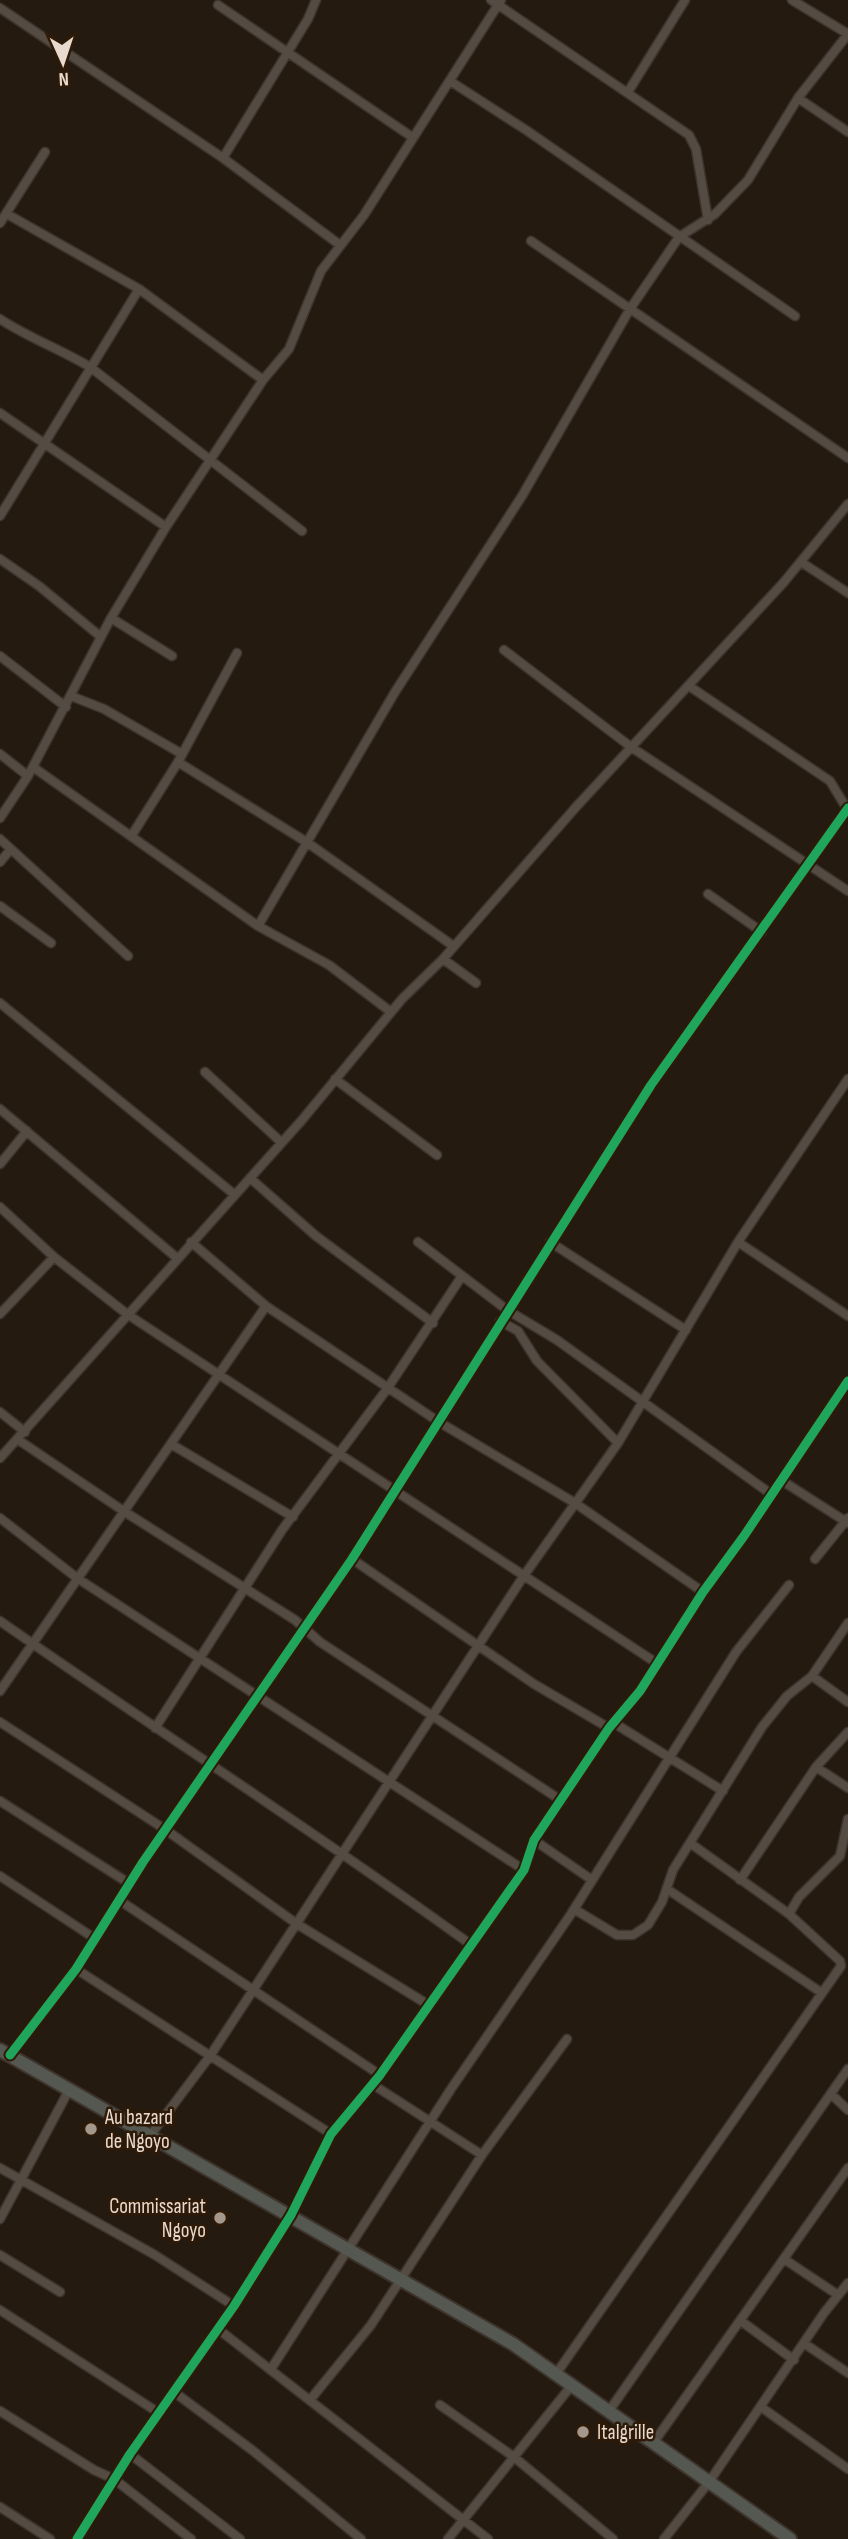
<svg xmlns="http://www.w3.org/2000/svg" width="848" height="2539" viewBox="0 0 848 2539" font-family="'Sofia Sans Condensed',sans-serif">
<rect width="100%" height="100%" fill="#251a0f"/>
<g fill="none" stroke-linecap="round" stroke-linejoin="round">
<g stroke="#3d342e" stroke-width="11">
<path id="minor" d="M491 0 689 135 696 149 708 220
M218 5 412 137
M0 8 223 158 340 245
M450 81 526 130 795 316
M628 92 685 0
M798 98 848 132
M223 158 308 19 316 0
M7 214 139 289 263 380
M0 223 45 152
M531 241 848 458
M0 319C29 338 60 349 90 367L302 531
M0 413 166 527
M0 516 139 289
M0 559 39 586 101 637
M801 562 848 593
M111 618 172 656
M504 650 631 747 848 891
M0 656 66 707
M689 686 830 781 847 809
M71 696 104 709 182 754
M0 754 28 776
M178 762 308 843 452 945
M33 767 258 926 329 965 391 1012
M0 818 28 776 111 618 166 527 263 380 289 349 321 271 364 215 501 0
M132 835 178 762 237 653
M0 839 128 956
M0 862 11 849
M708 894 762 932
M0 906 51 943
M258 926 395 692 522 496 630 309 679 237 715 214 748 180 798 98 848 34 792 0
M443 959 476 983
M0 1003 235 1195
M205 1072 281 1142
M335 1079 437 1155
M0 1109 177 1258
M0 1164 27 1131
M250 1178 316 1236 433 1323
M0 1207 54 1257 127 1314 658 1664
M191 1242 266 1306 439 1422 575 1503 703 1592
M418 1242 507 1310 557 1340 771 1494
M550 1242 686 1330
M738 1242 848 1316
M0 1314 54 1257
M500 1321 518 1331 537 1361 618 1443
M0 1412 25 1432
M17 1439 125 1512 295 1620 320 1642 562 1801
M171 1444 293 1517
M0 1458 302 1120 402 999 443 959 576 807 784 582 848 504
M781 1480 848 1523
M0 1518 77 1578 524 1870
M352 1559 534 1684 609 1728
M815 1559 848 1518
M0 1621C156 1730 316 1832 470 1944
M812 1676 848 1702
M0 1691 266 1306
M0 1722 166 1830 297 1924 427 2004
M614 1723 723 1791
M155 1728 282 1530 387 1389 462 1276
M816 1767 848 1788
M0 1801 130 1884
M534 1840 592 1880
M0 1876 94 1938
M740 1880 816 1767 848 1732
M667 1889 822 1993
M119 1900 380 2075
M574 1909 617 1935H633L648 1925 662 1902 673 1870 762 1727 787 1696 812 1676 848 1623
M789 1914 799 1897 840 1856 848 1819
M76 1969 331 2134
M10 2055 76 1969 143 1862 352 1559 651 1085 848 808
M372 2084 482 2155
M831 2094 848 2110
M149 2137 210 2056 523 1577 618 1443 738 1242 848 1079
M0 2168 155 2255 234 2306
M0 2219 69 2090
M0 2255 60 2292
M784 2259 838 2295
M0 2310 159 2413
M741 2321 794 2360
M218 2329 488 2539
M805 2344 848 2373
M271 2369 451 2089 571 1914 736 1652 789 1585
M556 2374 841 1966 840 1961 789 1914 690 1843
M174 2392 252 2450 361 2539
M310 2400 371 2325 482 2155 567 2039
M440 2405 514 2457 613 2539
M761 2407 848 2469
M0 2411 94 2470 114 2479 191 2539
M609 2411 848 2069
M654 2442 848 2168
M130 2454 240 2539
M0 2507 50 2539
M77 2539 130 2454 234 2306 291 2215 331 2134 380 2075 524 1870 534 1840 609 1728 640 1691 703 1592 744 1536 848 1381
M448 2539 572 2385
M664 2539 709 2482 824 2313 848 2283"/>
</g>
<g stroke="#3d342e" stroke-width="16">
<path id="trunk" d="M0 2050 513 2344 790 2539"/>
</g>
<use href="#minor" stroke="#544c42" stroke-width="8"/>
<use href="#trunk" stroke="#545850" stroke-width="12"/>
<g stroke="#2e1a06" stroke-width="13">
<path id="cycleway" d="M10 2055 76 1969 143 1862 352 1559 651 1085 848 808
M77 2539 130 2454 234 2306 291 2215 331 2134 380 2075 524 1870 534 1840 609 1728 640 1691 703 1592 744 1536 848 1381"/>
</g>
<use href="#cycleway" stroke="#20a55d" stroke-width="9"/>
</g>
<g fill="#a4978b" stroke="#2e1a06" stroke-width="2.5">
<circle cx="91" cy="2129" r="7"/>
<circle cx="220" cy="2218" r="7"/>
<circle cx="583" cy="2432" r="7"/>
</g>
<g text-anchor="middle" stroke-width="5" stroke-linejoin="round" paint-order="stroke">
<g font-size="21" fill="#e8dace" stroke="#2e1a06" text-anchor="start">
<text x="105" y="2124">Au bazard<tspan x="105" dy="24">de Ngoyo</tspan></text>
<text x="206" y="2213" text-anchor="end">Commissariat<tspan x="206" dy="24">Ngoyo</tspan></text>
<text x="597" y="2439">Italgrille</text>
</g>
</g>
<g transform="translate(63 63) rotate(177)" stroke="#2e1a06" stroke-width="5" paint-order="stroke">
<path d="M0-5L12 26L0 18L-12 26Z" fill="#e8dace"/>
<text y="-10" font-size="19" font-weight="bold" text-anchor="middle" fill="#e8dace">N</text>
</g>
</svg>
